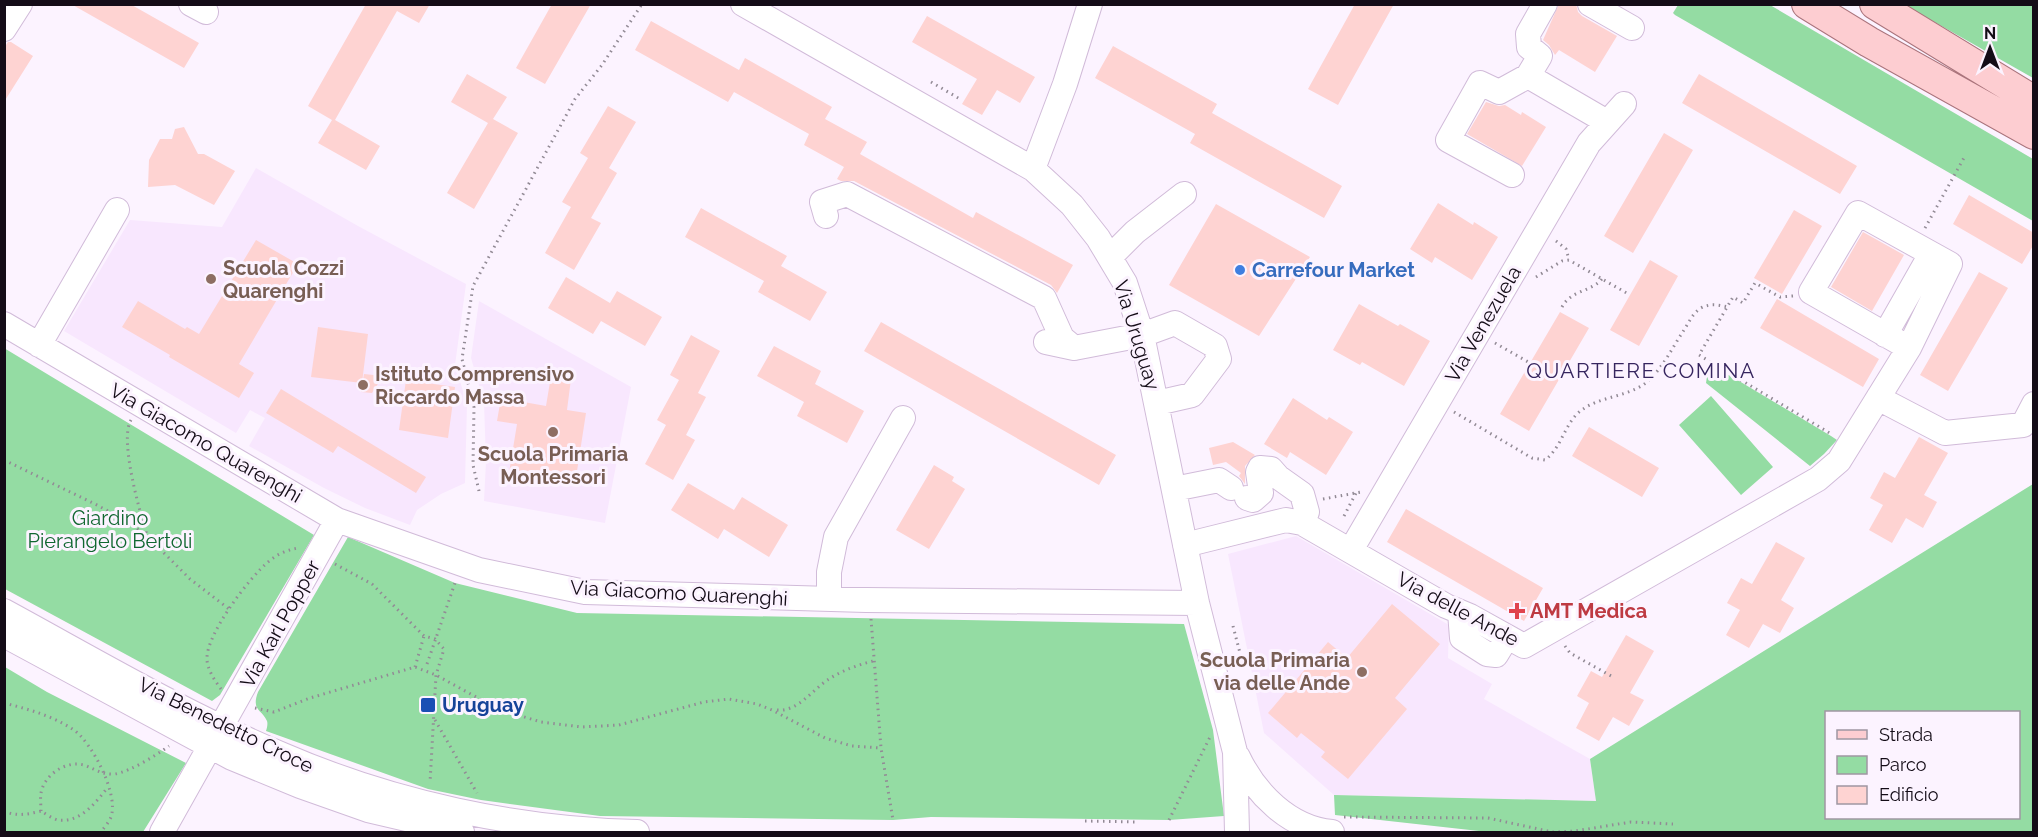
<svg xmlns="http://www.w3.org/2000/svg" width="2038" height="837" viewBox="0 0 2038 837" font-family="Raleway,sans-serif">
<rect width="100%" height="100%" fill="#fcf3ff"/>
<path fill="#f8e7fe" d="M256 168 358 226 466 284 455 365 467 404 465 483 441 494 417 510 410 525 365 508 324 488 249 446 265 418 250 410 236 433 64 331 130 220 222 227Z
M479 301 631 387 605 523 484 501 486 462 484 402 471 358Z
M1296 536 1449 625 1448 658 1492 684 1484 699 1590 759 1596 801 1334 795 1264 733 1228 554Z"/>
<path fill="#94dca3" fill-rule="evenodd" d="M1909 4 2033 5V78L1908 7Z
M1678 5H1770L2033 159V221L1675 15 1673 13Z
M4 348 314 535 220 695 212 701 5 589Z
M1709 363 1831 436 1837 440 1824 454 1810 466 1706 383Z
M1711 396 1773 467 1741 495 1679 425Z
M2033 484V832H1488L1335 815 1334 795 1596 801 1590 759ZM1826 712H2018V818H1826Z
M348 537 455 583 577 613 1184 624 1213 730 1224 816 1169 820 931 817 893 820 600 816 481 800 428 789 266 731C267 728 268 724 267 721 262 709 251 711 258 692Z
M5 667 47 692 186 763 143 832H5Z"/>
<path fill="#fed3d2" d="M71 4H130L199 43 184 68Z
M366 4H430L419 23 397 11 335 120 380 146 366 170 318 143 332 120 308 106Z
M552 4H591L545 84 516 68Z
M1355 4H1394L1338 105 1308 89Z
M1559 4H1576L1578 12 1582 16 1617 36 1595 72 1559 50 1555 55 1549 45 1543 40Z
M927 16 1035 77 1020 103 997 90 982 115 962 104 977 79 912 42Z
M651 21 739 70 745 58 832 107 825 119 867 142 860 154 973 218 976 212 1073 265 1057 293 1051 285 854 181H841L837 179 844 167 804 145 809 134 734 92 728 102 635 50Z
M8 42H11L33 56 4 102V48Z
M1113 46 1217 104 1212 113 1342 186 1324 218 1190 143 1195 134 1095 78Z
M467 74 507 97 493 119 518 133 474 209 447 193 488 123 451 102Z
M1699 74 1857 166 1840 194 1682 103Z
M1486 102 1499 106 1505 105 1521 115 1522 112 1546 127 1522 166 1467 134Z
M608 106 636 122 609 168 617 173 591 218 601 223 574 270 545 253 571 207 562 202 588 158 580 153Z
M184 127 198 154H204L235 171 214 205 175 185 148 187 149 160 160 139H172L175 129Z
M1664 133 1693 150 1633 253 1604 236Z
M1969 195 2034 233V244L2022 264 1953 224Z
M1438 203 1473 225 1474 222 1498 237 1472 280 1435 257 1432 263 1410 249Z
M1216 204 1310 257 1259 336 1169 285Z
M701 208 787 256 781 266 827 292 810 321 758 292 764 281 685 237Z
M1794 210 1822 226 1782 294 1754 278Z
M1863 232 1904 255 1872 311 1831 287Z
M256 240 298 264 239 364 254 373 239 398 169 357 170 355 122 327 138 301 185 329 187 327 199 334Z
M1650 260 1678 276 1639 346 1610 330Z
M1979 272 2008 288 1948 391 1920 375Z
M566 277 610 303 617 291 662 317 645 346 601 321 593 334 548 308Z
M1777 299 1879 359 1863 387 1760 328Z
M1359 304 1398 326 1400 324 1430 341 1404 386 1362 362 1360 365 1333 350Z
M1560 312 1589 328 1529 431 1500 414Z
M881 322 1116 455 1099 485 864 351Z
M318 327 368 334 362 383 311 377Z
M691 335 720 351 698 393 706 397 686 435 695 440 673 480 645 464 666 425 657 420 679 380 670 375Z
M774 346 821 371 815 384 864 411 847 443 797 416 804 402 757 376Z
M364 374 383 376 372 393 361 392Z
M551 376 571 379 567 410 586 413 575 484 509 473 517 424 497 421 501 398 546 406Z
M406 380 455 387 448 438 399 430Z
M281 389 426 477 416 493 338 446 333 453 266 413Z
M1293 398 1327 420 1329 417 1353 432 1326 475 1290 452 1287 458 1264 444Z
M1589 427 1659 468 1642 497 1572 456Z
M1919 437 1948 453 1924 495 1937 502 1923 528 1906 518 1892 543 1869 530 1883 505 1870 498 1884 472 1895 478Z
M1233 442 1255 455 1245 466V484L1239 476 1241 473 1226 462 1213 465 1209 448Z
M934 465 954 477 952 481 965 489 929 549 896 530Z
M688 483 734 510 742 497 788 525 769 557 724 529 718 539 671 510Z
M1406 509 1543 588 1524 621 1387 542Z
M1776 542 1805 558 1781 600 1794 608 1780 633 1763 624 1749 648 1726 635 1740 610 1727 603 1741 578 1752 584Z
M1392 604 1440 644 1395 698 1407 709 1348 779 1321 757 1325 752 1301 733 1297 738 1268 713 1328 642 1347 658Z
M1626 635 1654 651 1630 693 1644 700 1629 726 1613 717 1599 741 1576 728 1589 703 1577 696 1591 671 1602 677Z"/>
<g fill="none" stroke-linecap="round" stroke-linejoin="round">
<g stroke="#d1bbd9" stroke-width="26">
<path id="minor" d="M191 4 206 12
M743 4 1033 169 1072 205 1098 238 1125 283 1142 335 1197 603 1235 752 1237 832
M1590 4 1632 28
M4 29 20 4
M1528 76 1607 122
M1033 169 1065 84 1090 4
M1512 175 1448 140 1480 83 1499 92 1528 76 1540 56 1529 47 1528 34 1545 4
M826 216 822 202 847 194 1044 298 1062 338 1074 348 1046 342
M1110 257 1135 232 1184 194
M4 324 337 520 479 570 585 592 866 600 1197 603
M1885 335 1931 254
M39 345 117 210
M1074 348 1142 335 1175 323 1215 346 1219 359 1192 395 1157 403
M1878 398 1945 433 2023 425 2034 404
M1174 489 1219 480 1231 488
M1247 498 1253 500 1261 493 1258 472 1260 468 1271 469 1278 477 1302 494 1307 512 1302 523
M1185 545 1286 520 1302 523 1446 606 1470 616 1524 646 1818 479 1839 461 1909 348 1950 264 1858 213 1811 292 1909 348
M1351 550 1589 143 1624 104
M829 599V572L836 537 903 418
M4 611C96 661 187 715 283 755 394 803 517 829 637 832
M1460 612 1462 638 1487 654 1496 655 1507 637
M4 635 232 758 300 786 368 810 462 832
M1238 757C1255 793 1289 828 1332 832
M162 832 337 520"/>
</g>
<g stroke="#aa747c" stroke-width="32">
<path id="major" d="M1807 4 1869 42 2034 134
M1875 4 2034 101"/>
</g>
<path stroke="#928a95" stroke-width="3" stroke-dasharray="1.5 4.5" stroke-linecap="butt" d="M931 82 960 99
M1925 228 1965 156
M1556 241 1566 249 1569 260
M1536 277 1562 261 1569 260 1630 295
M1793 296 1780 297 1755 283 1743 303 1733 297 1699 355 1833 435
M1562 307C1571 290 1591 292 1602 279
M1495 343 1530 363
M1454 412 1532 458 1545 460C1560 449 1564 428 1576 415 1593 397 1623 398 1643 385 1661 372 1672 348 1684 330 1689 322 1693 313 1701 308 1710 303 1719 305 1728 307
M131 420C119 439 140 513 147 535
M4 460 95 504 127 521 148 537 190 579 229 609
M479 491 473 465 474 407 462 359 473 286 575 99 602 65 642 4
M1323 499 1361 492
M1344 516 1356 493
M335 564 372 584 424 636 435 639 444 649 436 675 430 783
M871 619 881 748 893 820
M1233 626 1241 657
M1565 646 1570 653 1613 677
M427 664 455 583
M415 667 424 636
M221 689C215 681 207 669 207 659 206 634 250 577 268 562 277 554 287 550 298 548
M4 703C28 709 53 716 74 730 92 743 119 794 111 817 109 822 104 828 101 832
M255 708 274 712 310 698 415 667 436 675 498 709 541 722 582 727 619 725 704 702 729 699 757 704 772 710 825 738 852 746 881 748
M777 710C798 712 813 689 829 679 843 670 858 665 873 661
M435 720 477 793
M4 811C17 817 29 814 41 811 46 814 53 819 58 820 81 823 96 802 108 787
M41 811C41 806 40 798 41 793 44 775 66 760 84 765 95 769 102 775 115 774 131 771 155 756 169 746
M1344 817 1488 818 1552 832 1575 831 1631 822 1673 824
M1169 820 1210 737
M1085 821 1137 822"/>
<use href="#minor" stroke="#fff" stroke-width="24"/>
<use href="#major" stroke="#fdcdd1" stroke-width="30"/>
</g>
<circle fill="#3f7fe0" stroke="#fcf3ff" stroke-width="2" cx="1240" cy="270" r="6"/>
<g fill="#8d6e63" stroke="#fcf3ff" stroke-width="2">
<circle cx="211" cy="279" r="6"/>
<circle cx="363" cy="385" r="6"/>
<circle cx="553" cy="432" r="6"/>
<circle cx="1362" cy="672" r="6"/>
</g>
<path fill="#e0444e" stroke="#fcf3ff" stroke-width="2" d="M1514 602h6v6h6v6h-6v6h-6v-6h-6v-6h6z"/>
<rect fill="#1a4fb4" stroke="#fcf3ff" stroke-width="2" x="420" y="697" width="16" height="16" rx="3"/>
<g text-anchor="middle" stroke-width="6" stroke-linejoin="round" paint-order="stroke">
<g font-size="20" font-weight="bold" fill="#785e54" stroke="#fcf3ff" text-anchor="start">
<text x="223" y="275">Scuola Cozzi<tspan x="223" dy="23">Quarenghi</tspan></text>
<text x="375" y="381">Istituto Comprensivo<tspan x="375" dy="23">Riccardo Massa</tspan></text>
<text x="553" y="461" text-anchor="middle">Scuola Primaria<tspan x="553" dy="23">Montessori</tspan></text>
<text x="1350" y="667" text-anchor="end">Scuola Primaria<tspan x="1350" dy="23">via delle Ande</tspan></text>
</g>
<g font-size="20" font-weight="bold" fill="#366cbe" stroke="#fcf3ff" text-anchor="start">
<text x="1252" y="277">Carrefour Market</text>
</g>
<g font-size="20" fill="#140c17" stroke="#fcf3ff">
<text transform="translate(1483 324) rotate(-60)" y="7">Via Venezuela</text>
<text transform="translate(1137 335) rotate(73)" y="7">Via Uruguay</text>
<text transform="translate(206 443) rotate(30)" y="7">Via Giacomo Quarenghi</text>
<text transform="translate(679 593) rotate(3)" y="7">Via Giacomo Quarenghi</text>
<text transform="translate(1458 609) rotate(28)" y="7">Via delle Ande</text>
<text transform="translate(280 624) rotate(-61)" y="7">Via Karl Popper</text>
<text transform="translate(226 725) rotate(26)" y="7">Via Benedetto Croce</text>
</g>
<g font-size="20" fill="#106730" stroke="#fcf3ff">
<text x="110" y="525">Giardino<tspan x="110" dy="23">Pierangelo Bertoli</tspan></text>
</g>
<g font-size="20" font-weight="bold" fill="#be3a42" stroke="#fcf3ff" text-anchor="start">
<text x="1530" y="618">AMT Medica</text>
</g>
<g font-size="20" font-weight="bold" fill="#164399" stroke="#fcf3ff" text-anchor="start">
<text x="442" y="712">Uruguay</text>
</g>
<g font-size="21" letter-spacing="1.5" fill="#36255f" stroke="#fcf3ff">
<text x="1641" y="378">QUARTIERE COMINA</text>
</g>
</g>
<rect width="2038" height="837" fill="none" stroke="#140c17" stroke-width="12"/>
<rect x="1825" y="711" width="195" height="108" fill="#fcf3ff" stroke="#9f97a2" stroke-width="1.5"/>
<rect x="1837" y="730" width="30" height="9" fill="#fdcdd1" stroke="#9f97a2" stroke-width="1.5"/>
<text x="1879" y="741" font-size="18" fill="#140c17">Strada</text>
<rect x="1837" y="756" width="30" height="18" fill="#94dca3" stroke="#9f97a2" stroke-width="1.5"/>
<text x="1879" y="771" font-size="18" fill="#140c17">Parco</text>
<rect x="1837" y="786" width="30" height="18" fill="#fed3d2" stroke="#9f97a2" stroke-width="1.5"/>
<text x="1879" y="801" font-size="18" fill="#140c17">Edificio</text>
<g transform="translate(1990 48)" stroke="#fcf3ff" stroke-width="4.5" paint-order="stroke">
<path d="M0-4.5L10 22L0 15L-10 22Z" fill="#140c17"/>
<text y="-9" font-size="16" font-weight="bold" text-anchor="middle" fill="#140c17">N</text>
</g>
</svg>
